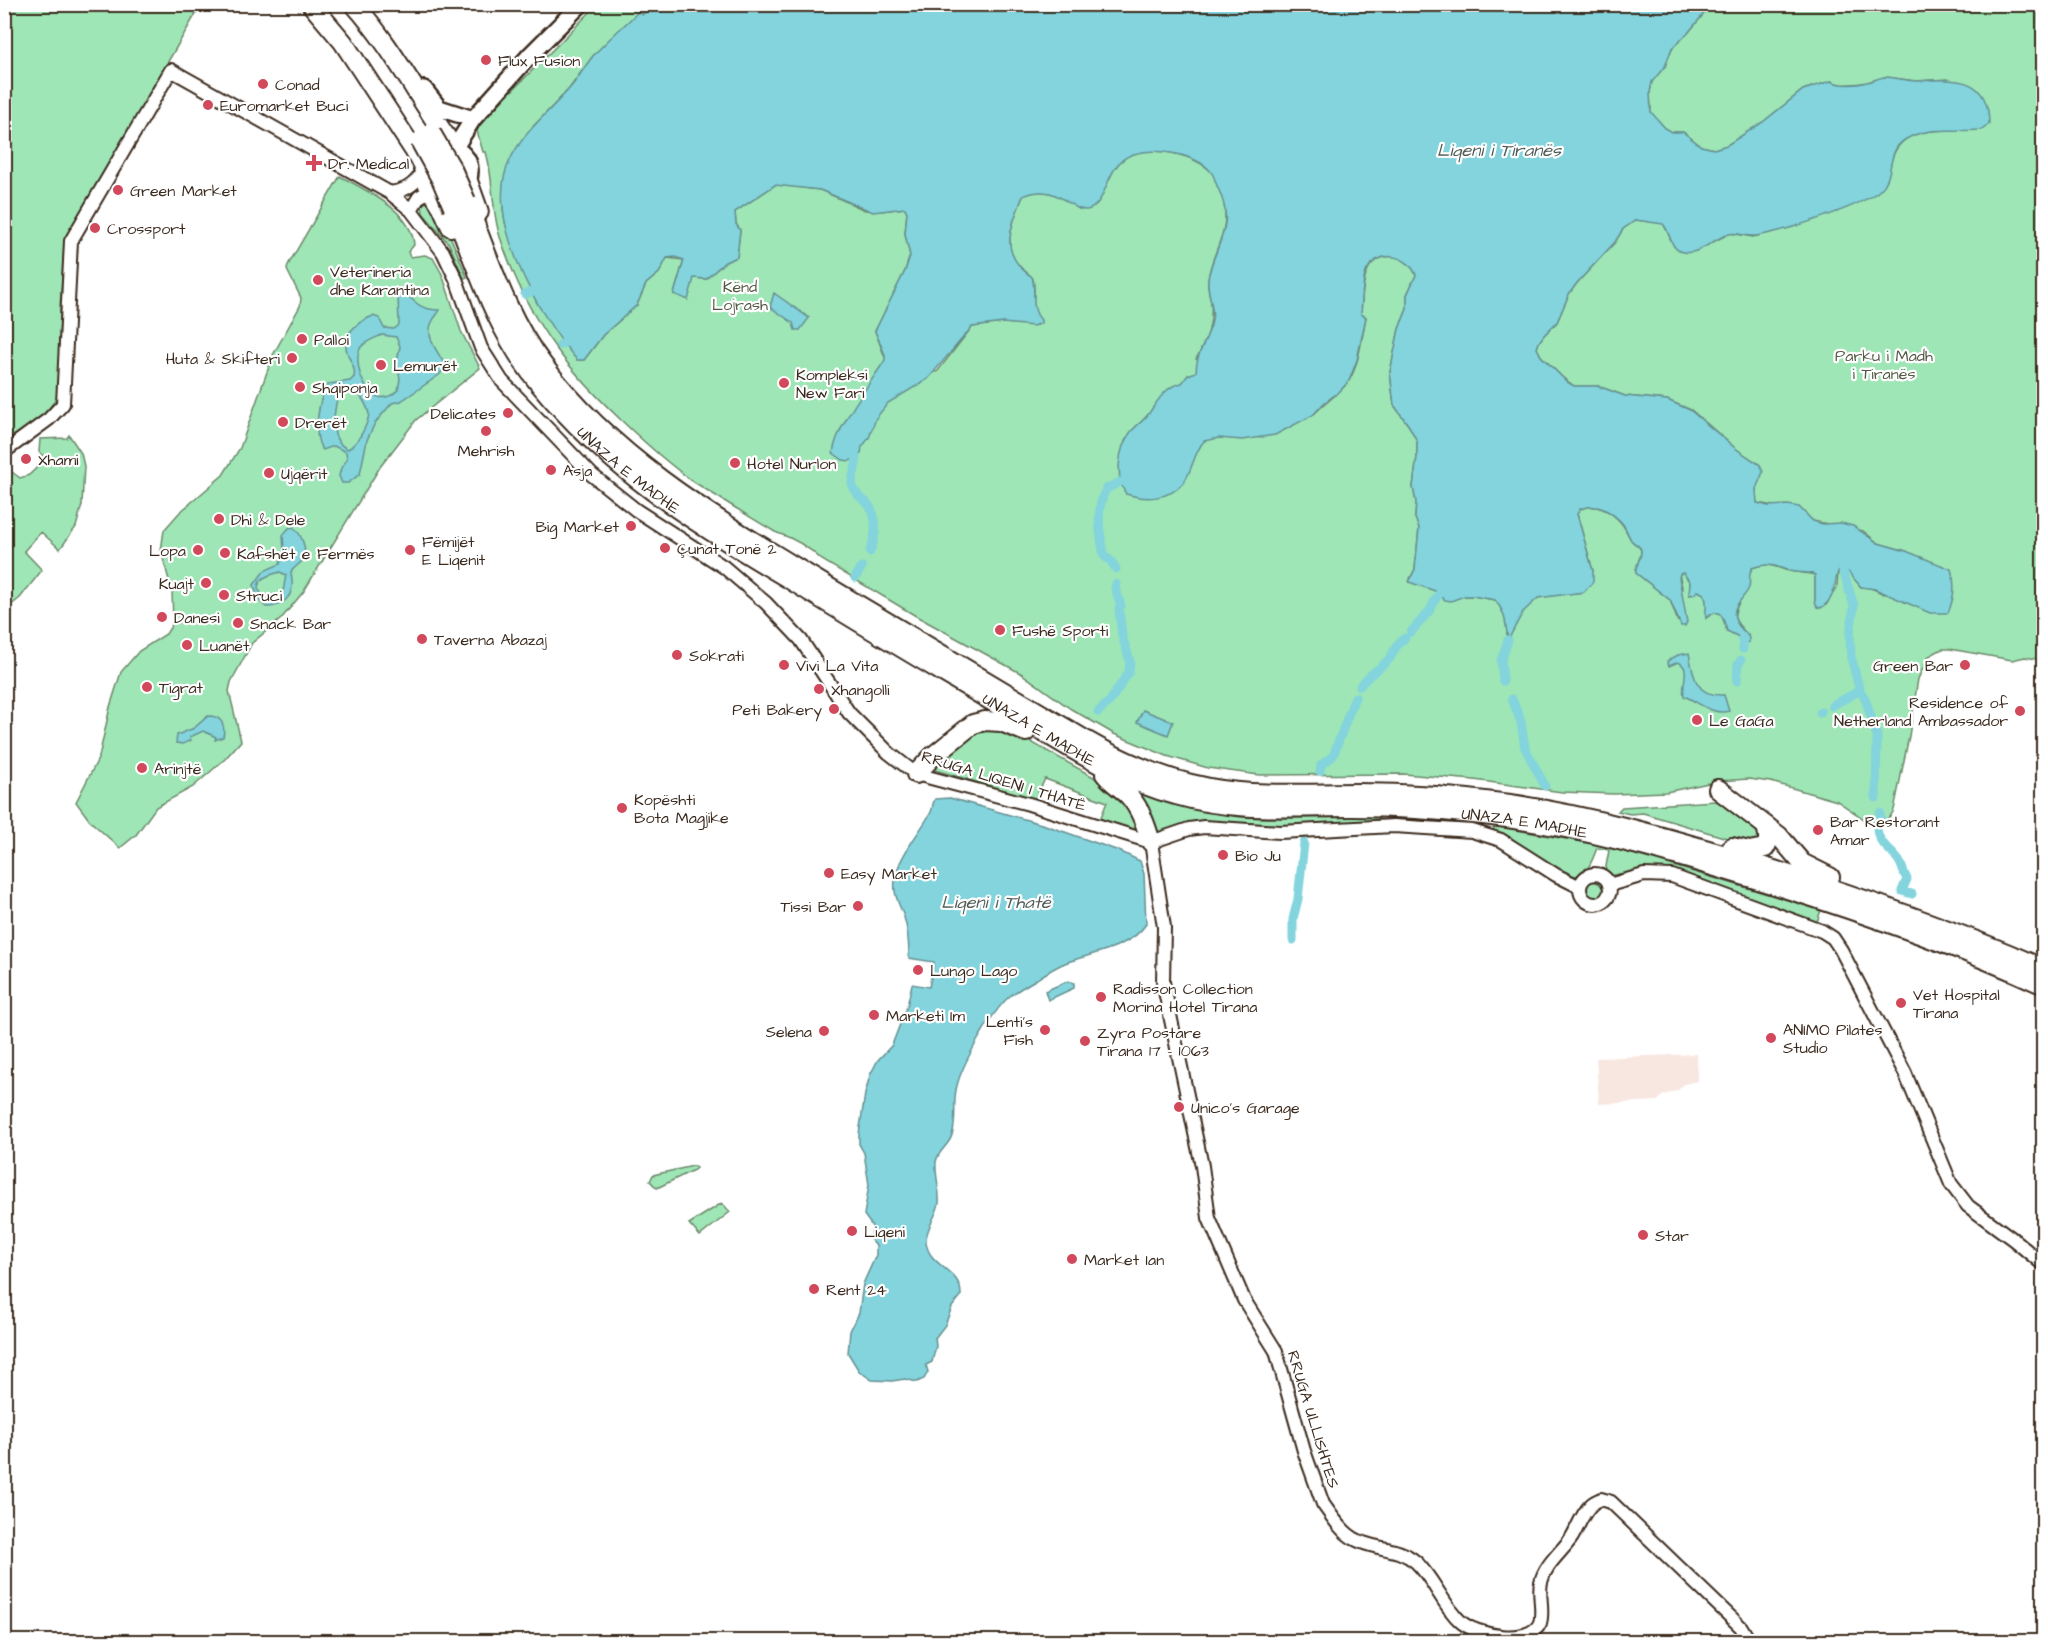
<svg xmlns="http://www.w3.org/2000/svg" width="2048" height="1646" viewBox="0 0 2048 1646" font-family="'Architects Daughter',sans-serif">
<rect width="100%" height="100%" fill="#fff"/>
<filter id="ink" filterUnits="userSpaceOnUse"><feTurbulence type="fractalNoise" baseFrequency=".0167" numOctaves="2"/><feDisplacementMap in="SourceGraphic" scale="12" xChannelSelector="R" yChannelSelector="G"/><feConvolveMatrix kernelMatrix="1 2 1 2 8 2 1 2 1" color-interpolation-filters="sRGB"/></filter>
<g filter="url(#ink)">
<path fill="#f8e7e1" d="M1697 1054 1698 1081 1684 1084 1678 1090 1662 1096 1658 1101 1599 1104 1596 1058Z"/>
<path fill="#9ee6b5" stroke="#6c886a" stroke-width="1.5" d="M5 5H201L67 235 64 246 60 308 58 390C56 412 21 430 5 442Z
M597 5H654L642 15 639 12 593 56 569 89 527 133 505 174 503 208 505 222 514 252 537 303 577 360H584L603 335 637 305 646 284 659 273 667 258 684 260 674 294 694 278 706 279 725 262 737 257 740 230 736 224 735 212 775 185H781L820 190 865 210 881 211 905 208 907 212 905 234 910 255 905 271 875 331 886 360 937 372 972 327 1003 323 1038 325C1037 319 1033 309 1033 302 1034 295 1035 287 1033 279 1030 273 1020 269 1016 263 1002 244 1015 216 1023 196 1047 185 1059 196 1079 209L1098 202C1105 187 1111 169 1124 158 1143 143 1199 154 1213 174 1218 182 1223 196 1224 204 1230 234 1210 255 1208 280 1207 287 1210 296 1211 303 1213 324 1207 341 1196 359L1313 415C1324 403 1339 394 1348 382 1359 367 1362 336 1366 317L1361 314C1363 290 1361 252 1395 257 1404 258 1413 267 1416 275L1407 295V309L1399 329 1390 372 1394 405 1409 426 1417 441V457L1413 487 1416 502 1415 518 1419 528 1415 569 1410 579 1440 593 1444 597 1473 596 1495 600C1504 611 1508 620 1507 634 1517 623 1525 604 1539 597 1548 593 1572 594 1583 592L1593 571 1577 514 1578 511C1592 500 1612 511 1622 524 1626 529 1628 536 1632 541 1635 545 1640 545 1641 551 1641 556 1636 566 1636 573L1670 600 1678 622 1682 587 1679 574 1683 573 1690 582V595L1698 591 1704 594 1707 604 1706 618C1721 606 1723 617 1727 631L1740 637 1748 635C1726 614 1736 614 1743 592 1746 584 1748 575 1752 568 1772 560 1780 571 1796 572 1803 573 1808 573 1815 575V602L1826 605 1837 586 1838 571 1840 567H1845L1861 587H1869L1884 594 1906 551 1878 543 1863 531 1813 521 1808 518 1805 512 1757 503C1753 490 1761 480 1760 465L1735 448 1691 410 1667 400 1625 396 1598 386H1574L1562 377 1541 356 1537 348 1539 342 1544 335 1557 322 1569 294 1577 283 1615 242 1623 229 1636 220 1663 223 1674 246 1698 250 1730 233 1753 237 1793 227 1891 161C1899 134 1920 131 1946 130L1948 79 1916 81 1885 77 1865 83 1838 85 1831 81 1803 90 1763 122 1728 145 1714 149 1701 146 1683 132H1672L1665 128 1651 113 1650 92 1652 81 1665 66 1672 48 1688 33 1711 5H2043V660L2025 657 2012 660 1950 649H1942L1929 656 1918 679 1909 736 1894 810 1890 817 1883 822 1867 821 1837 801 1771 782 1749 779 1718 781 1666 792 1614 794 1562 792 1474 780 1404 774 1259 775 1208 768 1167 756 1114 734 1071 709 1022 674 916 616 822 560C809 547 793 538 775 532 748 516 721 499 694 482 668 464 644 442 621 420 560 362 527 317 500 237 491 209 494 180 486 152H483L477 131 481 122Z
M340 176C367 191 412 211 414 245L408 252 410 257 425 255 433 258 442 274 461 331 480 368 416 420 380 467 304 591 281 619 252 643 231 682 229 691 241 741 225 759 193 787 156 807 136 835 120 848 90 821 76 802 99 757 110 707 121 672 139 651 166 634 173 623 172 591 161 551 164 530 179 513 223 475 240 448 273 355 300 306 301 298 287 270 288 265Z
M430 201 441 214 467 277 464 278 449 244 423 213 422 204Z
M69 435 81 453 84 466 82 505 76 527 60 549 41 532 24 551 42 570 20 598 5 610V475L12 472 20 478 29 475 46 459 39 452 40 439 67 438Z
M1006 728 1106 784 1196 810 1241 817 1267 818 1379 817V821L1273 826 1200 821 1150 835 1099 822 1107 802 1045 779 1035 799 928 768 969 729Z
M1715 801 1724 804 1757 826 1761 842 1737 841 1643 813 1630 814 1618 811 1622 807Z
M1494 826 1610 847 1821 910 1817 922 1676 873 1624 875 1623 873 1610 876 1605 872 1609 850 1597 848C1591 863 1589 874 1571 877 1543 865 1523 844 1493 832Z
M1585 891a9 9 0 1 1 18 0a9 9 0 1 1-18 0Z
M693 1166 696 1168 694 1170 657 1188 650 1181 653 1175Z
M722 1203 730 1212 700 1236 689 1224Z"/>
<path fill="#83d4dd" stroke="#669091" stroke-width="1.5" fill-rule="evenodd" d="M654 5H1711L1688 33 1672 48 1665 66 1652 82 1650 92 1651 112 1665 128 1672 132H1683L1701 146 1714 149 1727 145 1763 122 1803 90 1831 81C1840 86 1857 85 1867 82 1873 81 1878 78 1884 77 1895 77 1906 81 1916 81 1953 79 1989 74 1989 124L1982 130C1958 132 1932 126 1910 137 1883 149 1897 175 1880 190 1861 207 1782 232 1756 236 1746 237 1737 232 1729 234 1714 238 1699 256 1683 252 1669 249 1671 232 1663 224L1636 220 1623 229 1615 242 1577 283 1569 294 1557 322 1544 335 1539 342 1537 348 1541 356 1567 382 1574 386H1598L1625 396 1667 400 1690 410 1735 448 1760 465 1763 472 1756 489 1757 503 1768 506 1788 505 1799 507 1813 521 1823 524 1841 523 1853 526 1878 543 1906 551 1951 569C1956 584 1954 599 1948 613H1930L1875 589 1861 587 1844 567H1840C1833 580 1838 597 1821 608L1817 607 1815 602V575C1808 572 1803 573 1796 572 1780 570 1772 560 1752 568 1747 576 1752 583 1748 590 1741 602 1729 608 1737 623 1741 631 1750 633 1749 642L1746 643 1737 636 1727 631C1723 618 1721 605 1706 618 1704 612 1709 604 1704 594L1698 591 1693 595 1689 594 1690 582 1683 573 1680 574 1679 577 1687 622 1685 626H1681L1670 600 1636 573C1635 565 1642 558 1641 550 1640 545 1634 544 1631 540 1628 535 1626 528 1622 523 1611 511 1596 502 1580 509L1577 514 1593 571V582L1584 592 1538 598 1523 612 1508 640C1505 623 1507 615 1495 600L1473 596H1464L1451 601 1445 600 1435 591 1409 582 1415 569 1419 528 1415 518 1416 502 1413 487 1417 457V441L1409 426 1394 405 1390 372 1399 329 1407 309V295L1416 275C1407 252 1373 249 1365 275 1362 287 1362 301 1361 314L1366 317 1357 360 1349 381 1340 391 1324 403 1313 415 1275 435 1242 440 1219 438 1204 441C1193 454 1192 473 1183 483 1169 500 1145 500 1126 494 1115 477 1118 449 1130 433 1136 425 1144 421 1149 413 1158 401 1165 386 1182 383L1188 375 1196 372C1196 354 1206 342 1211 325 1216 310 1207 294 1208 280 1210 261 1223 242 1225 223 1227 211 1223 199 1218 188 1216 184 1215 179 1213 175 1201 154 1155 147 1134 154 1105 162 1109 201 1090 209 1072 216 1059 180 1023 196 1010 230 998 253 1032 277 1037 292 1029 307 1041 320V323L1033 326 1003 323 972 327 928 379 888 403 876 418 869 438 862 447 861 453 850 461 843 460 833 453C836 426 870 384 885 360V355L875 331 905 271 910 256 905 234 907 212 905 208 873 212 820 190 775 185 735 212 736 224 740 230 737 257 725 262 706 279 694 278 688 300 674 294 684 260 675 257 667 258 659 273 646 284 637 305 603 335 584 360H577C539 317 482 217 510 160 524 131 548 113 569 89 578 79 584 67 593 56 607 40 624 26 639 11L642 15Z
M400 288C415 301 418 310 440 310 438 314 434 317 432 322 424 338 440 354 446 367L439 375 413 393 401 401 392 403 375 423 367 440 360 474 348 483H342L339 476 341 468 347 459 346 452 334 446 323 450C312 439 318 396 329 384L350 381 354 377C356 368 351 363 348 355 340 335 357 322 373 316L379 318 384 328 394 329 399 325 398 294ZM382 335 396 337 400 346 397 362 400 379 398 390C370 417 350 363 361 347 366 341 375 338 382 335ZM344 387C357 387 366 402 369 414 367 426 359 442 348 449 325 440 336 406 339 389Z
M774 293 809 318 800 330H795L793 323 770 307Z
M293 527C301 533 309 551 302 561 299 565 294 567 291 572 291 577 293 582 292 587 291 600 277 608 266 607L258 599 254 585 264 571 280 564 284 551 283 535 289 528ZM280 572 286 575 282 597 273 600 265 598 258 589C258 577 270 575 280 572Z
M1689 653C1693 675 1695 697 1724 695L1729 711C1714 716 1698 702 1684 696 1681 682 1692 668 1678 662L1669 666 1667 661 1678 655Z
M1143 710 1173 722 1168 735 1137 722Z
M208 716C221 716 226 724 223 737L215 740 216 737 203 731 190 737 191 740 183 744 176 743 177 735 194 728Z
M950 798 1045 825 1119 851 1140 861 1144 874 1146 924C1130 949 1090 953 1065 963 1055 967 1046 973 1037 979 1028 984 1018 990 1010 996 992 1011 960 1067 956 1090 953 1105 957 1120 952 1135 949 1146 938 1150 936 1162 935 1176 940 1189 939 1203 937 1216 925 1229 926 1242 929 1268 962 1269 961 1296L952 1307 945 1325 935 1338 936 1346 932 1362 926 1365 928 1372 924 1379 917 1382 905 1379 892 1381 872 1380 859 1371 848 1353 850 1331 859 1313 863 1284 876 1255V1246L871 1240 872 1226 864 1215 869 1185 864 1153 859 1144V1134L865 1094 870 1075 878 1060 892 1045 907 1006 912 984 929 987 934 962 909 958C909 944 908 930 904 917 901 908 896 900 895 891 891 863 919 835 931 812 933 807 932 804 935 799Z
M1068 981 1074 983V988L1048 1000 1045 991Z"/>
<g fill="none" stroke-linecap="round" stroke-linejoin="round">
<path stroke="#83d4dd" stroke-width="9" d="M525 294 531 292
M560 345 564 343
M856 456C859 468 849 477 853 488 856 495 862 498 866 502 880 516 876 536 870 552
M1842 567 1854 606 1850 634 1851 657 1860 691 1865 698 1877 736 1876 798
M1116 569 1111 561 1104 556C1100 535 1095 509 1106 489L1120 482
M855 578 862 567
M1411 632 1431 609 1434 601 1440 593
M1742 639 1743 649
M1503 681 1501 661 1508 640
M1737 681 1738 664 1741 660
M1360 686C1368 674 1381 669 1390 658 1395 650 1396 643 1405 638
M1512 699 1521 722 1525 748 1545 786
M1832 706C1841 699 1852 697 1860 689
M1098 712 1110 701 1129 672 1130 661 1122 636 1119 608 1121 606 1115 588 1116 584
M1820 713 1821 712
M1320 771 1321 765 1333 756 1355 697
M1880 813 1881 822
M1877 829C1878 844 1892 850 1899 861 1903 867 1903 873 1907 879L1902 891 1912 894
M1293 940V919L1298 899 1304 843"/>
<g stroke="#3b2a1e" stroke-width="16">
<path id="minor" d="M390 193C404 191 415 186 422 172
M411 210 419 197 431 190
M4 452 49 419 63 404 71 241 171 70 390 193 411 210 443 252 456 279 481 348 502 381 592 475 636 510 724 567 766 603 801 640 849 713 889 753 916 774 1029 804 1151 842 1189 829 1204 827 1280 832 1394 826 1472 831 1501 840 1556 875 1580 887
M1151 842 1164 927 1163 982 1202 1166 1209 1218 1244 1300 1276 1351 1304 1451 1323 1504C1331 1515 1341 1531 1353 1538 1374 1551 1396 1545 1416 1562 1434 1579 1442 1604 1460 1621 1476 1636 1530 1646 1540 1623 1544 1610 1538 1595 1541 1582 1545 1564 1562 1552 1572 1537 1578 1527 1582 1514 1590 1506 1593 1502 1597 1501 1601 1499L1611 1502 1741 1627 1750 1642
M1580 889a15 15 0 1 1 30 0a15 15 0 1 1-30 0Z
M1609 885 1644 875 1672 876 1822 931 1833 938 1841 950 1905 1073 1951 1184 1968 1206 2014 1240 2044 1265"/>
</g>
<g stroke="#3b2a1e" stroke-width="20">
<path id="major" d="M424 89 439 108 473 119
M422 171a24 24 0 1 1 48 0a24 24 0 1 1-48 0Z
M454 149 473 119 531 54 581 4"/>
</g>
<g stroke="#3b2a1e" stroke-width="22">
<g id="highway">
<path d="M311 4 343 42 423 164"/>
<path d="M354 4C391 45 416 94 447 138L449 147"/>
<path d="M468 181 479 212"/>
<path d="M432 191 442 207 451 227"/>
<path d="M466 201C489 258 506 316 543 365 617 464 725 524 828 587 909 635 989 683 1070 731 1114 758 1159 779 1210 788 1259 797 1308 793 1358 793 1408 793 1459 797 1510 804 1593 816 1672 839 1752 863 1851 894 1948 927 2044 969"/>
<path id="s1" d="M453 207C477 268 496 330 538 382 609 469 691 521 786 577 839 610 892 642 946 674 978 693 1010 712 1042 731 1085 757 1127 782 1176 795 1234 812 1293 807 1352 807 1396 807 1440 810 1483 815 1576 825 1665 851 1755 879 1853 909 1950 942 2044 985"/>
<path d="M916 774 933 756 973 724 985 721 1001 722 1026 732"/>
<path d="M1105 774C1112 783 1123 789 1130 797 1141 810 1146 826 1151 842"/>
<path d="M1718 789 1779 836 1802 863 1830 877"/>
<path d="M1732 847 1749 851 1765 848C1770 841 1768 834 1766 826"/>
</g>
</g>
<use href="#minor" stroke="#fff" stroke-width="12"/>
<use href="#major" stroke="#fff" stroke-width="15"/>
<use href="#highway" stroke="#fff" stroke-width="18"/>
<g stroke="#3b2a1e" stroke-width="22" stroke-linecap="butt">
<path id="highway-bridge" d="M431 133 452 169 466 201
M420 141 442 181 453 207"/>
</g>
<use href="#highway-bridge" stroke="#fff" stroke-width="18"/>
</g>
</g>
<g fill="#d1495b" stroke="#fff" stroke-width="2">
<circle cx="486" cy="60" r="6"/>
<circle cx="263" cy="84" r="6"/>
<circle cx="208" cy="105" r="6"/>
<path d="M311 154h6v6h6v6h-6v6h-6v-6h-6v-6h6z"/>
<circle cx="118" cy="190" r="6"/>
<circle cx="95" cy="228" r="6"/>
<circle cx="318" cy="280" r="6"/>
<circle cx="302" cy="339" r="6"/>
<circle cx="292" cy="358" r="6"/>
<circle cx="381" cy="365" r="6"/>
<circle cx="784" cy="383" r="6"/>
<circle cx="300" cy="387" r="6"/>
<circle cx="508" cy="413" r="6"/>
<circle cx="283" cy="422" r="6"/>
<circle cx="486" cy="431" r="6"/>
<circle cx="26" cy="459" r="6"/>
<circle cx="735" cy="463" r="6"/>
<circle cx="551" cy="470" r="6"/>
<circle cx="269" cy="473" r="6"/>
<circle cx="219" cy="519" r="6"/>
<circle cx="631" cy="526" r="6"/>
<circle cx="665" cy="548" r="6"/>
<circle cx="198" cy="550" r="6"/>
<circle cx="410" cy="550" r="6"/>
<circle cx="225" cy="553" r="6"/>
<circle cx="206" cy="583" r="6"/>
<circle cx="224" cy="595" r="6"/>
<circle cx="162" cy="617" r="6"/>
<circle cx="238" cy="623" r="6"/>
<circle cx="1000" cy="630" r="6"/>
<circle cx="422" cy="639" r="6"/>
<circle cx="187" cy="645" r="6"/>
<circle cx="677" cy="655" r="6"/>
<circle cx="784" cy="665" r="6"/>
<circle cx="1965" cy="665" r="6"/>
<circle cx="147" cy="687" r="6"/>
<circle cx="819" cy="689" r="6"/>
<circle cx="834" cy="709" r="6"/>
<circle cx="2020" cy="711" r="6"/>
<circle cx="1697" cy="720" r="6"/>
<circle cx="142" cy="768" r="6"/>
<circle cx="622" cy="808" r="6"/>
<circle cx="1818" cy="830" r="6"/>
<circle cx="1223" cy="855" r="6"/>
<circle cx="829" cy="873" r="6"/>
<circle cx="858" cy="906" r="6"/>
<circle cx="918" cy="970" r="6"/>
<circle cx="1101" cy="997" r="6"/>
<circle cx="1901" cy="1003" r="6"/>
<circle cx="874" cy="1015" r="6"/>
<circle cx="1045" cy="1030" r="6"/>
<circle cx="824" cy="1031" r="6"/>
<circle cx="1771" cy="1038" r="6"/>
<circle cx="1085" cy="1041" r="6"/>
<circle cx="1179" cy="1107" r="6"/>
<circle cx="852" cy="1231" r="6"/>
<circle cx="1643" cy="1235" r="6"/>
<circle cx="1072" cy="1259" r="6"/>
<circle cx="814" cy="1289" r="6"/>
</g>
<g text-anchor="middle" stroke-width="4.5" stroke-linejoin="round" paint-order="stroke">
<g font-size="16" fill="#3b2a1e" stroke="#fff" text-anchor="start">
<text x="498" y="66">Flux Fusion</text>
<text x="275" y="90">Conad</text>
<text x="220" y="111">Euromarket Buci</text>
<text x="328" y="169">Dr. Medical</text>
<text x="130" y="196">Green Market</text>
<text x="107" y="234">Crossport</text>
<text x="330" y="277">Veterineria<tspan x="330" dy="18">dhe Karantina</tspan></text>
<text x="314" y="345">Palloi</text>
<text x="280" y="364" text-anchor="end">Huta &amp; Skifteri</text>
<text x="393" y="371">Lemurët</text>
<text x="796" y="380">Kompleksi<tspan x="796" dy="18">New Fari</tspan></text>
<text x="312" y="393">Shqiponja</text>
<text x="496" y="419" text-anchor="end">Delicates</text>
<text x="295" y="428">Drerët</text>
<text x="486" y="456" text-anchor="middle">Mehrish</text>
<text x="38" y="465">Xhami</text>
<text x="747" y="469">Hotel Nurlon</text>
<text x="563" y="476">Asja</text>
<text x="281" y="479">Ujqërit</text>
<text x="231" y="525">Dhi &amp; Dele</text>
<text x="619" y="532" text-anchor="end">Big Market</text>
<text x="422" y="547">Fëmijët<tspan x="422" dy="18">E Liqenit</tspan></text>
<text x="677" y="554">Çunat Tonë 2</text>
<text x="186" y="556" text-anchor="end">Lopa</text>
<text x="237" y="559">Kafshët e Fermës</text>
<text x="194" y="589" text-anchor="end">Kuajt</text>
<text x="236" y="601">Struci</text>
<text x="174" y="623">Danesi</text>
<text x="250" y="629">Snack Bar</text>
<text x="1012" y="636">Fushë Sporti</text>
<text x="434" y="645">Taverna Abazaj</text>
<text x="199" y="651">Luanët</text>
<text x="689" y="661">Sokrati</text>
<text x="796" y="671">Vivi La Vita</text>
<text x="1953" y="671" text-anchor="end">Green Bar</text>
<text x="159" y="693">Tigrat</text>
<text x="831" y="695">Xhangolli</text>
<text x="2008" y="708" text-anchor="end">Residence of<tspan x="2008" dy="18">Netherland Ambassador</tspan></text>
<text x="822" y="715" text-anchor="end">Peti Bakery</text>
<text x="1709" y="726">Le GaGa</text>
<text x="154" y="774">Arinjtë</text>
<text x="634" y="805">Kopështi<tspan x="634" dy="18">Bota Magjike</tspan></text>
<text x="1830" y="827">Bar Restorant<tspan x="1830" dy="18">Amar</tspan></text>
<text x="1235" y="861">Bio Ju</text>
<text x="841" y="879">Easy Market</text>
<text x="846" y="912" text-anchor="end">Tissi Bar</text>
<text x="930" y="976">Lungo Lago</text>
<text x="1113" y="994">Radisson Collection<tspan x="1113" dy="18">Morina Hotel Tirana</tspan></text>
<text x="1913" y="1000">Vet Hospital<tspan x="1913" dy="18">Tirana</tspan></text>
<text x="886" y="1021">Marketi Im</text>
<text x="1033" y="1027" text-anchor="end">Lenti's<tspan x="1033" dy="18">Fish</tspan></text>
<text x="1783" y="1035">ANIMO Pilates<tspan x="1783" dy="18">Studio</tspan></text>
<text x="812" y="1037" text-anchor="end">Selena</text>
<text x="1097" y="1038">Zyra Postare<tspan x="1097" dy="18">Tirana 17 - 1063</tspan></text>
<text x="1191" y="1113">Unico's Garage</text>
<text x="864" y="1237">Liqeni</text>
<text x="1655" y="1241">Star</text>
<text x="1084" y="1265">Market Ian</text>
<text x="826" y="1295">Rent 24</text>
</g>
<g font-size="16" fill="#545944" stroke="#fff">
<text x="740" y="292">Kënd<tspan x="740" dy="18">Lojrash</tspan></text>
<text x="1884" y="361">Parku i Madh<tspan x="1884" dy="18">i Tiranës</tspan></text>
</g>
<g font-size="16" fill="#3b2a1e" stroke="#fff">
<text dy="6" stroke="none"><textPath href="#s1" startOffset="322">UNAZA E MADHE</textPath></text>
<text dy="6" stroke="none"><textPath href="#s1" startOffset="808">UNAZA E MADHE</textPath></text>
<text transform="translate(1004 780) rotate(17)" y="6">RRUGA LIQENI I THATË</text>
<text dy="6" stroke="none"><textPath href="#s1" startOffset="1311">UNAZA E MADHE</textPath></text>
<text transform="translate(1314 1419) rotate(73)" y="6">RRUGA ULLISHTES</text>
</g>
<g font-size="18" font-style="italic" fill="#515d57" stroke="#fff">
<text x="1499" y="156">Liqeni i Tiranës</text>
<text x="996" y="908">Liqeni i Thatë</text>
</g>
</g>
<rect width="2048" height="1646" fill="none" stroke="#fff" stroke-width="24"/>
<rect x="12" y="12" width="2024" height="1622" fill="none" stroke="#3b2a1e" stroke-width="2" filter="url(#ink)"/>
</svg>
